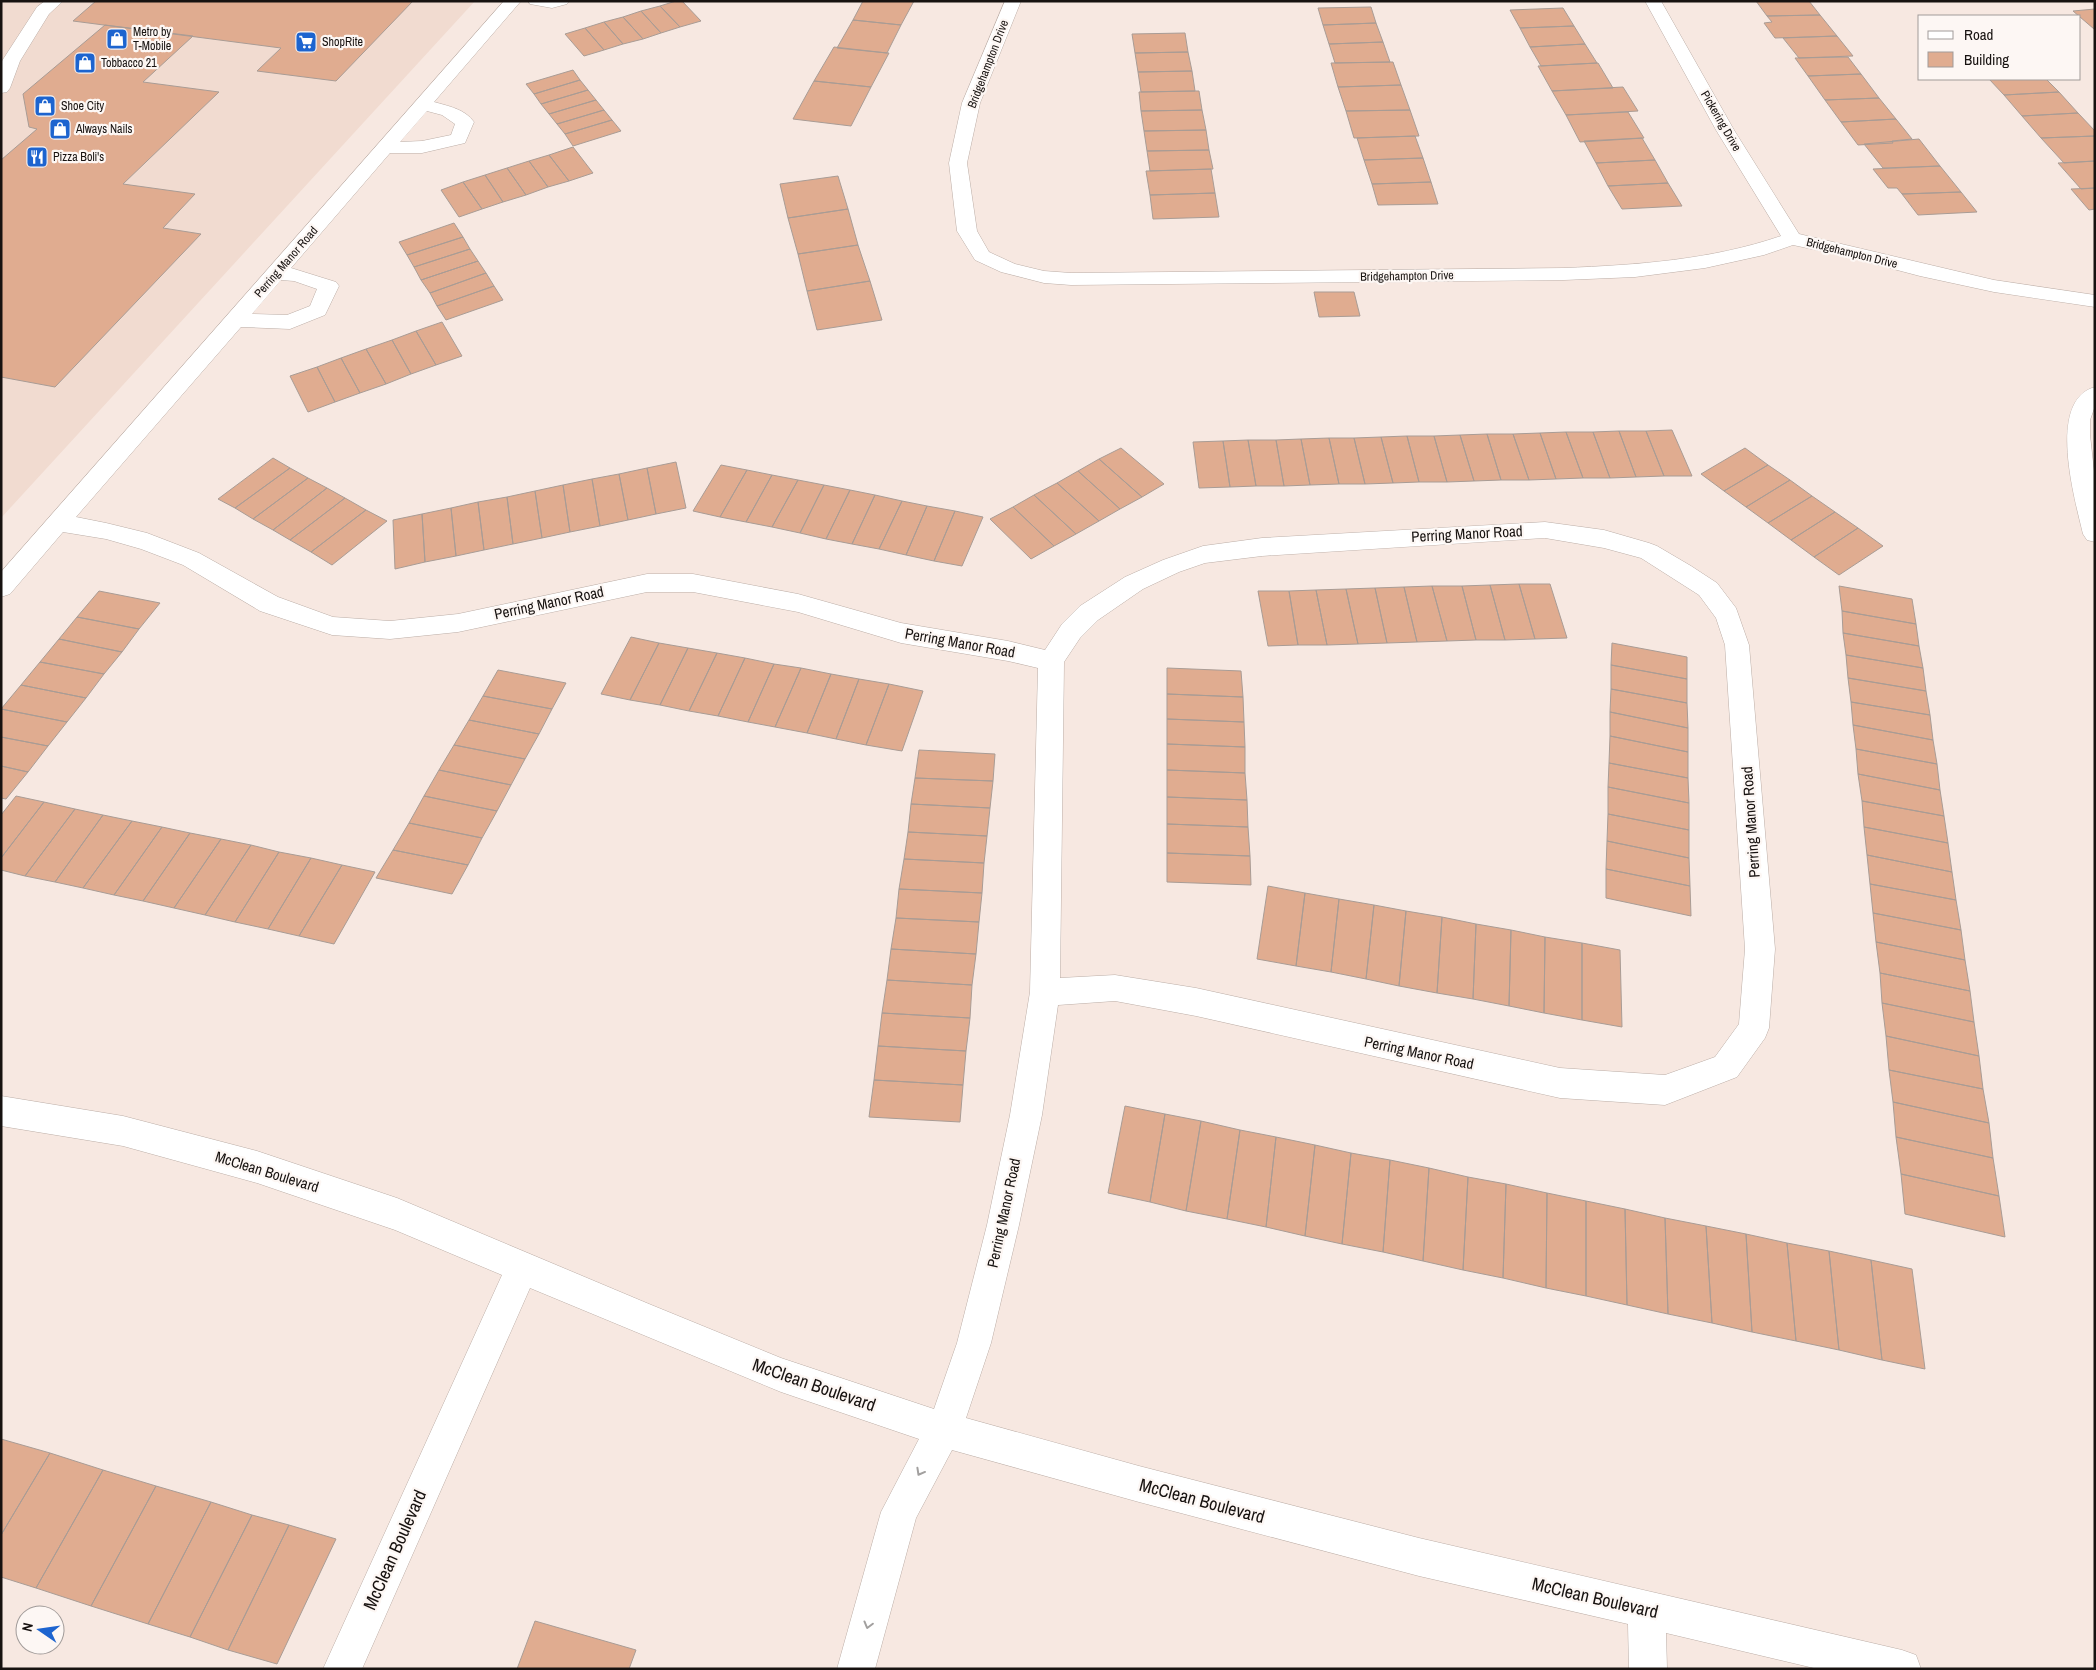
<svg xmlns="http://www.w3.org/2000/svg" width="2096" height="1670" viewBox="0 0 2096 1670" font-family="'Archivo Narrow',sans-serif">
<rect width="100%" height="100%" fill="#f7e8e1"/>
<path fill="#f1dbd0" d="M1 1H475L1 518Z"/>
<path fill="#e0ac90" stroke="#a99c95" d="M96 1H413L336 81 257 71 281 48 73 21Z
M676 1H682L701 21 680 27 660 6Z
M863 1H914L901 25 853 20Z
M1756 1H1809L1820 15 1767 16Z
M660 6 680 27 661 33 641 11Z
M1371 7 1376 23 1323 25 1318 8Z
M1563 8 1574 26 1520 28 1510 10Z
M2095 9 2094 29 2073 11Z
M641 11 661 33 643 39 623 17Z
M1820 15 1837 36 1775 38 1764 23 1772 22 1767 16Z
M623 17 643 39 623 44 604 22Z
M853 20 901 25 887 53 837 48Z
M604 22 623 44 604 50 585 28Z
M1376 23 1383 42 1329 44 1323 25Z
M105 25 193 36 143 82 219 92 123 184 195 194 163 228 201 234 55 387 1 377V160L37 129 29 127 23 94Z
M1574 26 1585 44 1530 47 1520 28Z
M585 28 597 42 604 50 584 56 565 34Z
M1185 33 1188 52 1135 53 1132 34Z
M1837 36 1853 56 1799 58 1783 38Z
M1383 42 1390 62 1335 63 1329 44Z
M1585 44 1597 63 1541 66 1530 47Z
M834 47 887 53H889L871 87 814 81Z
M1188 52 1192 71 1138 72 1135 53Z
M1848 57 1861 74 1808 76 1795 58Z
M1393 62 1401 85 1338 87 1331 63Z
M1598 63 1613 88 1552 91 1538 66Z
M573 70 580 80 534 94 526 84Z
M1192 71 1195 91 1141 92 1138 72Z
M1861 74 1879 98 1825 100 1808 76Z
M1989 79H2046L2059 92 2004 95Z
M580 80 588 90 541 104 534 94Z
M814 81 871 87 851 126 793 119Z
M1401 85 1410 110 1346 111 1338 87Z
M1623 87 1638 111 1566 115 1552 91Z
M588 90 596 100 549 114 541 104Z
M1195 91H1199L1202 110 1141 111 1139 92Z
M2059 92 2078 113 2022 116 2004 95Z
M1879 98 1896 119 1841 122 1825 100Z
M596 100 604 110 557 124 549 114Z
M604 110 612 120 565 134 557 124Z
M1202 110 1206 130 1144 131 1141 111Z
M1410 110 1419 136 1354 138 1346 111Z
M1628 112 1644 138 1580 142 1566 115Z
M2078 113 2095 131V136L2041 138 2022 116Z
M1896 119 1912 139 1892 141 1893 143 1858 145 1841 122Z
M612 120 621 131 573 146 565 134Z
M1206 130 1209 150 1147 151 1144 131Z
M1415 136 1423 158 1364 160 1357 138Z
M2095 136V161L2064 163 2041 138Z
M1642 138 1655 160 1596 163 1584 141Z
M1919 139 1940 166 1883 168 1864 144Z
M573 147 593 173 569 181 549 155Z
M1209 150 1213 169 1150 171 1147 151Z
M549 155 569 181 548 187 529 161Z
M1423 158 1431 182 1372 184 1364 160Z
M1655 160 1668 183 1608 186 1596 163Z
M529 161 548 187 526 195 507 168Z
M2095 161V188L2081 189 2058 163Z
M1940 166 1961 192 1902 194 1897 188H1888L1873 169Z
M507 168 526 195 503 202 485 175Z
M1211 169 1215 193 1150 195 1146 171Z
M485 175 503 202 482 209 463 182Z
M838 176 848 209 788 218 780 184Z
M463 182 482 209 459 217 441 190Z
M1431 182 1438 204 1378 205 1372 184Z
M1668 183 1682 206 1622 209 1608 186Z
M2095 188V209L2089 210 2071 189Z
M1961 192 1977 212 1918 215 1902 194Z
M1215 193 1219 217 1153 219 1150 195Z
M848 209 858 245 798 254 788 218Z
M454 223 463 237 407 255 399 242Z
M463 237 470 249 414 267 407 255Z
M858 245 870 281 807 291 798 254Z
M470 249 478 261 421 280 414 267Z
M478 261 486 273 430 293 421 280Z
M486 273 494 286 437 306 430 293Z
M870 281 882 320 817 330 807 291Z
M494 286 503 300 446 320 437 306Z
M1314 292H1354L1360 316 1319 317Z
M442 322 462 356 436 365 416 331Z
M416 331 436 365 411 374 392 340Z
M392 340 411 374 386 384 366 349Z
M366 349 386 384 360 393 341 358Z
M341 358 360 393 335 402 317 367Z
M317 367 335 402 308 412 290 376Z
M1672 430 1692 476H1664L1646 431Z
M1619 431H1646L1664 476 1636 477Z
M1619 431 1636 477 1610 478 1593 432Z
M1566 432 1583 478 1556 479 1540 433Z
M1566 432H1593L1610 478H1583Z
M1540 433 1556 479 1529 480 1513 434Z
M1487 434 1501 480 1474 481 1460 435Z
M1487 434H1513L1529 480H1501Z
M1460 435 1474 481 1447 482 1434 436Z
M1407 436 1419 482 1393 483 1381 437Z
M1407 436H1434L1447 482H1419Z
M1381 437 1393 483 1365 484 1354 438Z
M1329 438 1339 484 1310 485 1301 439Z
M1329 438H1354L1365 484H1339Z
M1301 439 1310 485 1284 486 1276 440Z
M1248 440 1256 486 1230 487 1223 441Z
M1248 440H1276L1284 486H1256Z
M1223 441 1230 487 1199 488 1193 442Z
M1121 448 1164 484 1142 497 1099 459Z
M1745 448 1768 465 1724 491 1701 474Z
M273 458 290 468 235 508 218 499Z
M1099 459 1142 497 1120 509 1078 471Z
M676 462 686 508 656 514 647 468Z
M721 465 747 470 720 517 693 511Z
M1768 465 1790 480 1746 507 1724 491Z
M290 468 308 478 253 519 235 508Z
M647 468 656 514 628 520 619 474Z
M747 470 772 475 746 522 720 517Z
M1078 471 1120 509 1099 521 1057 483Z
M619 474 628 520 600 526 592 479Z
M772 475 798 480 772 527 746 522Z
M308 478 327 488 273 530 253 519Z
M592 479 600 526 570 532 563 485Z
M798 480 824 485 800 533 772 527Z
M1790 480 1812 496 1768 523 1746 507Z
M1057 483 1099 521 1076 534 1034 495Z
M563 485 570 532 542 538 535 491Z
M824 485 850 490 826 539 800 533Z
M327 488 345 498 290 540 273 530Z
M850 490 875 495 852 544 826 539Z
M535 491 542 538 513 544 507 497Z
M875 495 902 501 879 549 852 544Z
M1034 495 1076 534 1054 546 1013 507Z
M1812 496 1835 512 1791 540 1768 523Z
M507 497 513 544 484 550 478 502Z
M345 498 366 510 311 552 290 540Z
M902 501 927 506 906 555 879 549Z
M478 502 484 550 456 556 451 508Z
M927 506 955 511 934 561 906 555Z
M1013 507 1054 546 1031 559 990 519Z
M451 508 456 556 425 562 422 514Z
M366 510 387 521 332 565 311 552Z
M955 511 983 517 962 566 934 561Z
M1835 512 1858 528 1814 557 1791 540Z
M422 514 425 562 395 569 393 520Z
M1858 528 1883 546 1839 575 1814 557Z
M1519 584H1550L1567 638 1535 639Z
M1519 584 1535 639 1505 640 1490 585Z
M1490 585 1505 640H1476L1462 586Z
M1432 586H1462L1476 640 1447 641Z
M1432 586 1447 641 1417 642 1404 587Z
M1839 586 1912 599 1916 624 1842 611Z
M1404 587 1417 642 1387 643 1375 588Z
M1375 588 1387 643 1358 644 1346 589Z
M1346 589 1358 644 1327 645 1316 590Z
M1316 590 1327 645H1298L1289 591Z
M99 591 160 603 139 629 77 617Z
M1258 591H1289L1298 645 1268 646Z
M1842 611 1916 624 1919 646 1843 633Z
M77 617 139 629 122 652 59 639Z
M1843 633 1919 646 1923 668 1846 655Z
M631 637 659 643 630 700 601 694Z
M59 639 122 652 104 674 40 662Z
M659 643 688 648 660 705 630 700Z
M1612 643 1687 657V679L1611 665Z
M688 648 717 653 689 711 660 705Z
M717 653 745 658 718 716 689 711Z
M1846 655 1923 668 1926 691 1848 678Z
M745 658 774 664 748 722 718 716Z
M40 662 104 674 86 698 21 685Z
M774 664 801 668 775 727 748 722Z
M1611 665 1687 679V703L1611 689Z
M801 668 831 674 807 733 775 727Z
M1167 668 1241 671 1243 697 1167 694Z
M498 670 566 683 552 709 483 696Z
M831 674 859 679 836 739 807 733Z
M1848 678 1926 691 1930 715 1851 702Z
M859 679 889 684 866 745 836 739Z
M889 684 923 691 902 751 866 745Z
M21 685 86 698 67 722 1 709Z
M1611 689 1687 703 1688 728 1610 712Z
M1167 694 1243 697 1244 722 1167 719Z
M483 696 552 709 539 734 469 720Z
M1851 702 1930 715 1933 740 1853 725Z
M1 709 67 722 48 746 1 737Z
M1610 712 1688 728V752L1610 736Z
M1167 719 1244 722 1245 747 1167 744Z
M469 720 539 734 525 759 454 745Z
M1853 725 1933 740 1937 764 1856 749Z
M1610 736 1688 752V778L1609 763Z
M1 737 48 746 28 772 1 766Z
M1167 744 1245 747V773L1167 770Z
M454 745 525 759 511 785 439 770Z
M1856 749 1937 764 1940 790 1858 774Z
M919 750 995 754 993 781 915 778Z
M1609 763 1688 778 1689 803 1608 787Z
M1 766 28 772 6 799 1 798Z
M439 770 511 785 497 811 424 796Z
M1167 770 1245 773 1247 800 1167 797Z
M1858 774 1940 790 1944 816 1862 801Z
M915 778 993 781 990 808 911 804Z
M1608 787 1689 803V830L1608 814Z
M16 796 44 802 1 858V815Z
M424 796 497 811 482 838 409 823Z
M1167 797 1247 800 1248 827 1167 824Z
M1862 801 1944 816 1948 843 1864 827Z
M44 802 75 809 25 876 1 870V858Z
M911 804 990 808 987 836 908 832Z
M75 809 103 815 55 882 25 876Z
M1608 814 1689 830V858L1607 841Z
M103 815 132 821 83 888 55 882Z
M132 821 162 827 114 895 83 888Z
M409 823 482 838 468 865 393 850Z
M1167 824 1248 827 1250 856 1167 853Z
M162 827 190 833 143 901 114 895Z
M1864 827 1948 843 1952 872 1867 855Z
M908 832 987 836 984 863 904 859Z
M190 833 221 839 174 908 143 901Z
M221 839 251 845 205 915 174 908Z
M1607 841 1689 858 1690 886 1606 869Z
M251 845 279 852 235 922 205 915Z
M393 850 468 865 452 894 376 878Z
M279 852 311 858 268 929 235 922Z
M1167 853 1250 856 1251 885 1167 882Z
M1867 855 1952 872 1956 900 1870 884Z
M311 858 342 865 299 936 268 929Z
M904 859 984 863 982 893 899 889Z
M342 865 375 872 334 944 299 936Z
M1606 869 1690 886 1691 916 1606 898Z
M1870 884 1956 900 1961 930 1873 913Z
M1268 886 1305 893 1296 966 1257 959Z
M899 889 982 893 979 922 896 918Z
M1305 893 1339 899 1331 972 1296 966Z
M1339 899 1374 905 1366 979 1331 972Z
M1374 905 1406 911 1399 986 1366 979Z
M1406 911 1442 917 1437 993 1399 986Z
M1873 913 1961 930 1965 960 1876 942Z
M1442 917 1476 924 1473 999 1437 993Z
M896 918 979 922 976 954 891 949Z
M1476 924 1511 930 1509 1006 1473 999Z
M1511 930 1545 937 1544 1013 1509 1006Z
M1545 937 1582 943V1020L1544 1013Z
M1876 942 1965 960 1970 991 1880 973Z
M1582 943 1620 950 1622 1027 1582 1020Z
M891 949 976 954 972 985 887 980Z
M1880 973 1970 991 1974 1022 1882 1003Z
M887 980 972 985 970 1018 882 1013Z
M1882 1003 1974 1022 1979 1056 1886 1036Z
M882 1013 970 1018 966 1051 878 1046Z
M1886 1036 1979 1056 1983 1089 1889 1070Z
M878 1046 966 1051 963 1085 874 1080Z
M1889 1070 1983 1089 1989 1123 1893 1102Z
M874 1080 963 1085 960 1122 869 1117Z
M1893 1102 1989 1123 1993 1158 1896 1137Z
M1125 1106 1165 1114 1150 1202 1108 1193Z
M1165 1114 1201 1121 1186 1211 1150 1202Z
M1201 1121 1240 1130 1227 1219 1186 1211Z
M1240 1130 1276 1137 1266 1227 1227 1219Z
M1276 1137 1315 1145 1305 1236 1266 1227Z
M1896 1137 1993 1158 1999 1196 1901 1174Z
M1315 1145 1351 1153 1342 1244 1305 1236Z
M1351 1153 1390 1160 1383 1252 1342 1244Z
M1390 1160 1429 1168 1423 1261 1383 1252Z
M1429 1168 1468 1177 1463 1270 1423 1261Z
M1901 1174 1999 1196 2005 1237 1905 1214Z
M1468 1177 1506 1184 1503 1278 1463 1270Z
M1506 1184 1547 1193 1546 1288 1503 1278Z
M1547 1193 1586 1201V1296L1546 1288Z
M1586 1201 1625 1209 1627 1305 1586 1296Z
M1625 1209 1665 1218 1668 1314 1627 1305Z
M1665 1218 1706 1226 1712 1323 1668 1314Z
M1706 1226 1746 1234 1752 1332 1712 1323Z
M1746 1234 1787 1243 1796 1341 1752 1332Z
M1787 1243 1829 1251 1839 1350 1796 1341Z
M1829 1251 1871 1260 1882 1360 1839 1350Z
M1871 1260 1912 1269 1925 1369 1882 1360Z
M1 1439 50 1453 1 1535Z
M50 1453 103 1470 36 1588 1 1577V1535Z
M103 1470 156 1486 91 1606 36 1588Z
M156 1486 211 1502 148 1624 91 1606Z
M211 1502 252 1515 190 1637 148 1624Z
M252 1515 289 1525 228 1650 190 1637Z
M289 1525 336 1539 277 1664 228 1650Z
M535 1621 636 1650 629 1669H517Z"/>
<g fill="none" stroke-linecap="round" stroke-linejoin="round">
<g stroke="#bcaea7" stroke-width="1">
<path id="minor" d="M45 1H63L49 14 20 61 10 88 7 92 1 93 2 61 37 7Z
M504 1H521L434 102C448 106 465 109 474 122L465 143 422 153H390L291 268 336 282 339 286 325 315 290 329 241 327 76 517 106 523 147 533 199 553 278 597 333 617 390 621 458 614 647 574H693L798 594 901 623 1008 641 1045 650 1062 624 1080 606 1125 577 1163 560 1203 546 1262 538 1545 522 1604 530 1649 543 1657 546 1691 566 1717 583 1736 608 1749 645 1775 949 1769 1028 1765 1038 1737 1077 1665 1105 1560 1098 1196 1016 1115 1001 1058 1005 1042 1115 1019 1225 991 1343 966 1418 1139 1466 1419 1538 1902 1650 1916 1655 1921 1669H1818L1666 1633 1667 1669H1629L1628 1624 1419 1576 1139 1502 952 1450 916 1518 875 1669H837L881 1512 919 1439 781 1392 530 1288 362 1669H323L502 1275 395 1230 257 1183 123 1146 1 1126V1096L123 1116 257 1151 397 1198 649 1304 781 1358 934 1409 957 1343 987 1225 1010 1115 1030 992 1038 668 1008 661 901 643 798 612 693 592H647L458 632 390 639 332 635 260 611 183 565 141 549 106 539 63 532 10 594 1 597V572ZM427 111 442 115 455 124 451 135 422 141 400 142ZM281 280 294 281 317 289 310 306 287 315 252 314ZM1545 538 1604 548 1641 558 1699 595 1716 618 1725 645 1745 949 1739 1024 1715 1057 1665 1075 1560 1068 1196 988 1115 975 1060 978 1064 662 1080 638 1098 620 1143 589 1179 572 1205 563 1262 556Z
M528 1H569L567 4 552 8 530 4Z
M1005 1H1021L980 103 967 163 977 231 989 252 1015 264 1044 271 1071 273 1564 268C1637 265 1711 260 1781 236L1716 130 1645 1H1661L1734 130 1799 234 1994 280 2095 295V307L1994 292 1920 276 1840 255 1793 245 1764 255 1705 268 1635 277 1564 280 1071 285 1044 283 1001 272 975 260 957 231 949 163 962 103Z
M2095 387V406L2090 420V435L2095 480V542L2087 540 2083 534C2075 500 2046 400 2095 387Z"/>
</g>
<use href="#minor" fill="#fff" fill-rule="evenodd"/>
</g>
<defs><path id="oneway-chevron" d="M-2-3.5L2.5 0L-2 3.5" fill="none" stroke-width="1.6" stroke-linecap="round" stroke-linejoin="round" transform="scale(1.25)"/></defs>
<g stroke="#a2a09f">
<use href="#oneway-chevron" transform="translate(920 1472) rotate(119)"/>
<use href="#oneway-chevron" transform="translate(868 1625) rotate(105)"/>
</g>
<defs>
<g id="shop-square" transform="scale(1.125)"><rect x="-9" y="-9" width="18" height="18" rx="4" fill="#1d64cf" stroke="#fdf7f4"/><path d="M-5-2.5h2.3a2.7 3.5 0 0 1 5.4 0H5L5.5 6h-11ZM-1.5-2.5h3a1.5 2.3 0 0 0-3 0Z" fill="#fff"/></g>
<g id="supermarket-square" transform="scale(1.125)"><rect x="-9" y="-9" width="18" height="18" rx="4" fill="#1d64cf" stroke="#fdf7f4"/><path d="M-6-5.5h2.5l.6 2H6L4.5 2H-2.5L-4.4-4H-6ZM-1.5 3.2a1.3 1.3 0 1 0 .1 0ZM3 3.2a1.3 1.3 0 1 0 .1 0Z" fill="#fff"/></g>
<g id="restaurant-square" transform="scale(1.125)"><rect x="-9" y="-9" width="18" height="18" rx="4" fill="#1d64cf" stroke="#fdf7f4"/><path d="M-5-6h1v4h1v-4h1v4h1v-4h1v5L-1.5 .5V6h-2V.5L-5-1ZM5-6V6H3V1.5H1.5Q1.5-4 5-6Z" fill="#fff"/></g>
</defs>
<g fill-rule="evenodd">
<use href="#shop-square" x="117" y="39"/>
<use href="#supermarket-square" x="306" y="42"/>
<use href="#shop-square" x="85" y="63"/>
<use href="#shop-square" x="45" y="106"/>
<use href="#shop-square" x="60" y="129"/>
<use href="#restaurant-square" x="37" y="157"/>
</g>
<g text-anchor="middle" stroke-width="4.5" stroke-linejoin="round" paint-order="stroke">
<g font-size="12" fill="#171210" stroke="#fdf7f4" text-anchor="start">
<text x="133" y="36">Metro by<tspan x="133" dy="14">T-Mobile</tspan></text>
<text x="322" y="46">ShopRite</text>
<text x="101" y="67">Tobbacco 21</text>
<text x="61" y="110">Shoe City</text>
<text x="76" y="133">Always Nails</text>
<text x="53" y="161">Pizza Boli's</text>
</g>
<g font-size="12" fill="#171210" stroke="#fdf7f4">
<text transform="translate(988 64) rotate(-69)" y="4">Bridgehampton Drive</text>
<text transform="translate(1721 121) rotate(60)" y="4">Pickering Drive</text>
<text transform="translate(1852 253) rotate(14)" y="4">Bridgehampton Drive</text>
<text transform="translate(286 262) rotate(-49)" y="4">Perring Manor Road</text>
<text transform="translate(1407 276) rotate(-1)" y="4">Bridgehampton Drive</text>
</g>
<g font-size="15" fill="#171210" stroke="#fdf7f4">
<text transform="translate(1467 534) rotate(-3)" y="5">Perring Manor Road</text>
<text transform="translate(549 603) rotate(-12)" y="5">Perring Manor Road</text>
<text transform="translate(960 643) rotate(10)" y="5">Perring Manor Road</text>
<text transform="translate(1751 822) rotate(-94)" y="5">Perring Manor Road</text>
<text transform="translate(1419 1053) rotate(12)" y="5">Perring Manor Road</text>
<text transform="translate(267 1172) rotate(17)" y="5">McClean Boulevard</text>
<text transform="translate(1004 1213) rotate(-78)" y="5">Perring Manor Road</text>
</g>
<g font-size="18" fill="#171210" stroke="#fdf7f4">
<text transform="translate(814 1385) rotate(19)" y="6">McClean Boulevard</text>
<text transform="translate(1202 1501) rotate(15)" y="6">McClean Boulevard</text>
<text transform="translate(395 1550) rotate(-66)" y="6">McClean Boulevard</text>
<text transform="translate(1595 1598) rotate(13)" y="6">McClean Boulevard</text>
</g>
</g>
<rect width="2096" height="1670" fill="none" stroke="#171210" stroke-width="5"/>
<rect x="1918" y="15" width="162" height="65" fill="#fdf7f4" stroke="#a19b99"/>
<rect x="1928" y="31" width="25" height="8" fill="#ffffff" stroke="#a19b99"/>
<text x="1964" y="40" font-size="15" fill="#171210">Road</text>
<rect x="1928" y="52" width="25" height="15" fill="#e0ac90" stroke="#a19b99"/>
<text x="1964" y="65" font-size="15" fill="#171210">Building</text>
<g transform="translate(40 1630) rotate(283)"><circle r="24" fill="#fdf7f4" stroke="#a19b99"/>
<path d="M0-4L9 19L0 12L-9 19Z" fill="#1d64cf"/>
<text y="-8" font-size="14" font-weight="bold" text-anchor="middle" fill="#171210">N</text>
</g>
</svg>
